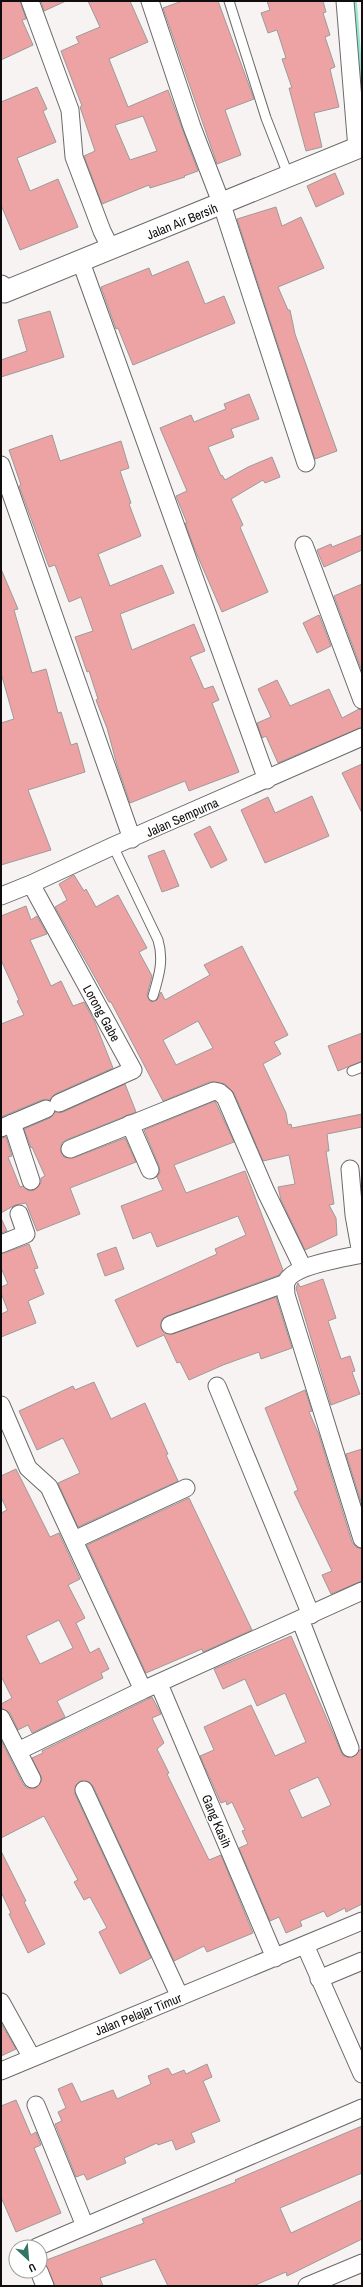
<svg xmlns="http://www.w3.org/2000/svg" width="363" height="2287" viewBox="0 0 363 2287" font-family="'Archivo Narrow',sans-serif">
<rect width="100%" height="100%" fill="#f7f3f3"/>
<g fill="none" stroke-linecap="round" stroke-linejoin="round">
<path stroke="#91e7d2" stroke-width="5.5" d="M354 1 360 76"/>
</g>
<path fill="#eda3a4" stroke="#9e9a9a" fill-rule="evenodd" d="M1 1H20L26 19 22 20 33 45 1 60Z
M41 1H66L44 11Z
M88 1H130L148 42 109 59 128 107 168 90 198 171 184 176 185 177 150 188 149 185 102 204 84 156 95 151 80 107 82 106 61 51 79 43 76 37 100 27ZM143 116 157 151 130 160 115 125Z
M182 1H218L254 99 225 110 241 155 217 164 163 8Z
M267 1H323L326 12 323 13 330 35 325 37 335 67 330 69 339 107 314 113 322 147 306 151 289 88H292L282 59 286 58 277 30 268 33 261 13 270 10Z
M37 87 47 109 43 111 56 142 17 158 30 191 58 179 78 227 20 250 1 205V102Z
M335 173 344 194 316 207 307 186Z
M276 207 282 226 301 217 324 268 278 287 288 310H290L295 334 337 451 315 459 237 219Z
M188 261 205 304 224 296 235 323 133 365 118 328 116 329 101 287 149 268 152 276Z
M50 311 64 357 1 377V360L27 351 18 320Z
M249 394 259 419 231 429 234 437 208 447 221 476 222 475 225 480 248 467 272 457 280 477 265 483 263 480 231 499 243 525 240 527 268 592 222 612 195 550 185 523H187L176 496 187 491 160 428 191 415 194 422 226 409 224 404Z
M52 435 60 461 121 441 129 468 120 471 131 503 129 504 141 536 98 554 110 586 162 565 174 593 120 614 132 650 194 624 205 651 190 657 204 689 213 686 219 700 212 703 239 772 189 791 185 781 130 803 117 765 107 728 96 700 98 699 89 671 87 672 75 637 93 631 81 597 69 602 55 565 49 567 19 486 21 485 9 450Z
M362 535V550L324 567 317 550 331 544 332 547Z
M1 569 18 609 14 610 32 673 46 669 58 713 61 712 71 745 77 743 85 772 28 790 51 850 1 865V723L14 719 1 673Z
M362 584V671L334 596Z
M319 615 331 646 317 653 303 623Z
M277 680 290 706 329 689 342 718 359 709 362 710V727L278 763 266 736 262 738 257 723 271 717 258 689Z
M362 764V813L342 773Z
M312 796 329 836 265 863 241 810 268 797 275 813Z
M210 826 227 860 211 868 194 834Z
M164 850 179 886 162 892 148 856Z
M74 875 84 891 86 889 96 907 118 895 147 948 139 952 152 976 147 995 151 1002 157 1000 161 992 165 1000 210 975 204 965 242 946 288 1035 274 1042 281 1054 263 1064 286 1113 288 1125 291 1124 292 1128 362 1114V1127L327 1134 329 1151H326L334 1204 329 1205 336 1218 337 1235 305 1250 281 1200 278 1187 295 1184 289 1155 263 1161 234 1093 225 1084 210 1082 163 1101 111 1002H109L55 907 67 900 59 884ZM198 1021 213 1048 176 1065 163 1040Z
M26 906 31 920 37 916 47 934 30 940 51 986 61 981 73 1006 84 1002 94 1020 113 1068 55 1094 50 1100H42L1 1117V1024L24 1015 17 1001 19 1000 1 960V916Z
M362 1033V1061L338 1071 328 1046Z
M125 1084 136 1112 66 1140 62 1143 61 1152 64 1157 73 1158 125 1138 136 1162 70 1188 80 1214 37 1231 26 1203 15 1205 1 1213V1138L6 1137 12 1156 8 1157 20 1187 23 1186 29 1191 34 1190 41 1183V1178L45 1176 32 1147 31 1148 24 1129 50 1118 55 1112H63Z
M215 1101 234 1142 174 1165 186 1193 245 1171 283 1270 279 1275 167 1316 162 1319 161 1328 164 1333 173 1334 276 1297 292 1348 261 1359 259 1352 223 1365 189 1380 180 1362 177 1363 164 1335 137 1347 115 1300 217 1254 215 1249 246 1235 238 1216 157 1247 151 1232 133 1239 121 1206 163 1190 157 1177 160 1172 159 1166 144 1130Z
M1 1218 7 1231 1 1233Z
M29 1244 38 1268 34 1269 44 1294 28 1301 36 1323 1 1337V1314L8 1311 1 1293V1287L8 1284 1 1268V1254Z
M116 1247 124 1269 105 1276 97 1254Z
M323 1279 336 1318 328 1321 341 1359 350 1356 355 1371 352 1372 360 1394 331 1405 296 1288 298 1283 300 1287Z
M94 1382 111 1419 145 1403 168 1454 166 1455 178 1481 78 1527 58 1483 80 1473 63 1438 37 1450 19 1411 73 1386 75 1390Z
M305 1390 312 1411 309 1412 319 1435 352 1542 356 1547 362 1549V1581L331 1594 322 1575 332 1571 294 1492 298 1490 265 1408Z
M362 1449V1505L346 1454Z
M16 1469 50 1537 59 1533 80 1579 68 1585 85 1618 76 1623 90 1653 99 1648 109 1669 101 1673 103 1678 57 1701 65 1717 32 1733 28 1725 18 1730 10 1713 1 1708V1704L12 1698 1 1676V1513L7 1510 1 1497V1476ZM59 1620 73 1648 40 1664 26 1636Z
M189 1498 252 1630 203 1652 202 1649 146 1673 87 1545Z
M291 1636 343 1756 353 1757 362 1748V1904L346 1912 345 1908 327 1917 324 1911 300 1921 302 1926 286 1933 279 1917 270 1921 239 1848 248 1844 242 1831 245 1830 232 1802 227 1805 226 1801 221 1803 200 1756 214 1750 204 1727 251 1705 275 1756 306 1742 285 1693 257 1706 245 1679 223 1689 214 1669ZM318 1777 331 1805 302 1818 289 1790Z
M152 1697 161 1714 152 1718 164 1743 157 1749 169 1773 167 1774 209 1860 221 1855 253 1933 207 1952 204 1946 174 1961 93 1786 89 1782 80 1781 76 1785 75 1794 151 1958 120 1974 99 1932 107 1928 90 1897 84 1900 74 1882 78 1880 44 1816 1 1838V1740L23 1784 27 1788H36L42 1779 32 1758 43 1753 42 1751Z
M1 1851 26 1901 24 1902 45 1944 28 1953 9 1914 11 1913 1 1892Z
M1 2023 16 2049 1 2056Z
M207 2064 212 2077 203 2081 220 2121 191 2133 195 2142 176 2150 172 2140 158 2145 157 2143 124 2158 126 2163 87 2180 84 2174 76 2177 55 2124 62 2121 58 2112 66 2108 58 2089 72 2083 81 2102 113 2090 117 2099 151 2084 148 2076 168 2068 172 2075 184 2070 186 2074Z
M16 2100 31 2135 36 2132 41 2145 34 2148 61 2213 16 2232 1 2197V2106Z
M362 2126V2173L280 2208 291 2233 362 2200V2239L287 2276 286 2272 253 2286H168L155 2259 100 2278 103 2286H55L44 2261 144 2223 142 2219 236 2182 235 2180Z"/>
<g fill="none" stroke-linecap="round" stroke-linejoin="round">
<g stroke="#6c6969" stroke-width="11">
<path id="service" d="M229 1 266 118 289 177
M113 846 158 940C164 960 159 976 153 996
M352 1071 362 1067"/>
</g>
<g stroke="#6c6969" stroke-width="19">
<path id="minor" d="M30 1 70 110 74 157 102 231 111 249
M150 1 192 127 222 205 306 463
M345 1 357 149
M81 262 267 780
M1 465 132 839
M304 545 362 700
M31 884 133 1070 59 1103
M1 896 31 884 113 846 362 737
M12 1123 31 1181
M130 1124 150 1170
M1 1128 46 1109
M70 1149 214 1091 219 1092 225 1097 266 1192 303 1268
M350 1169 354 1215 361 1254
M1 1244 26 1234 19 1214
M362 1254C345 1258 291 1265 286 1283 285 1286 286 1292 286 1295L362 1539
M170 1325 286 1283
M217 1386 311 1615
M1 1405 28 1468 49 1487 143 1690
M74 1540 186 1488
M300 1619 350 1748
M159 1684 275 1958
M1 1718 32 1779
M18 1751 143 1690 362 1591
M84 1790 180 1997
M305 1945 362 2074
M319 1979 362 1961
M1 2002 32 2058
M1 2071 362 1921
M36 2105 85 2226
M37 2247 362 2108
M39 2271 45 2286
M307 2286 362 2263"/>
</g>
<g stroke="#6c6969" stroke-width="23">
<path id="tertiary" d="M1 286 4 292 362 146"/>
</g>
<use href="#service" stroke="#fff" stroke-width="9"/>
<use href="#minor" stroke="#fff" stroke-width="17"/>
<use href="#tertiary" stroke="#fff" stroke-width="21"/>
</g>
<g text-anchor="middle" stroke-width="3.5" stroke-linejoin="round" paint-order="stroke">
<g font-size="13" fill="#0f0d0d" stroke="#fff">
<text transform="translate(182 221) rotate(-22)" y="5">Jalan Air Bersih</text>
<text transform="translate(182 817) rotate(-24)" y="5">Jalan Sempurna</text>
<text transform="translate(102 1013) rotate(61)" y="5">Lorong Gabe</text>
<text transform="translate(217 1821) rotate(67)" y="5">Gang Kasih</text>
<text transform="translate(138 2014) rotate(-22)" y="5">Jalan Pelajar Timur</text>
</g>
</g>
<rect width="363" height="2287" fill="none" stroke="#0f0d0d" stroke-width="4"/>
<g transform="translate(28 2259) rotate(154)"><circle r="19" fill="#ffffff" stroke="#9f9e9e"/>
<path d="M0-3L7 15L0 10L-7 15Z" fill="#327566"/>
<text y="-6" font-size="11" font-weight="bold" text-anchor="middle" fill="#0f0d0d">U</text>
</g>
</svg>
